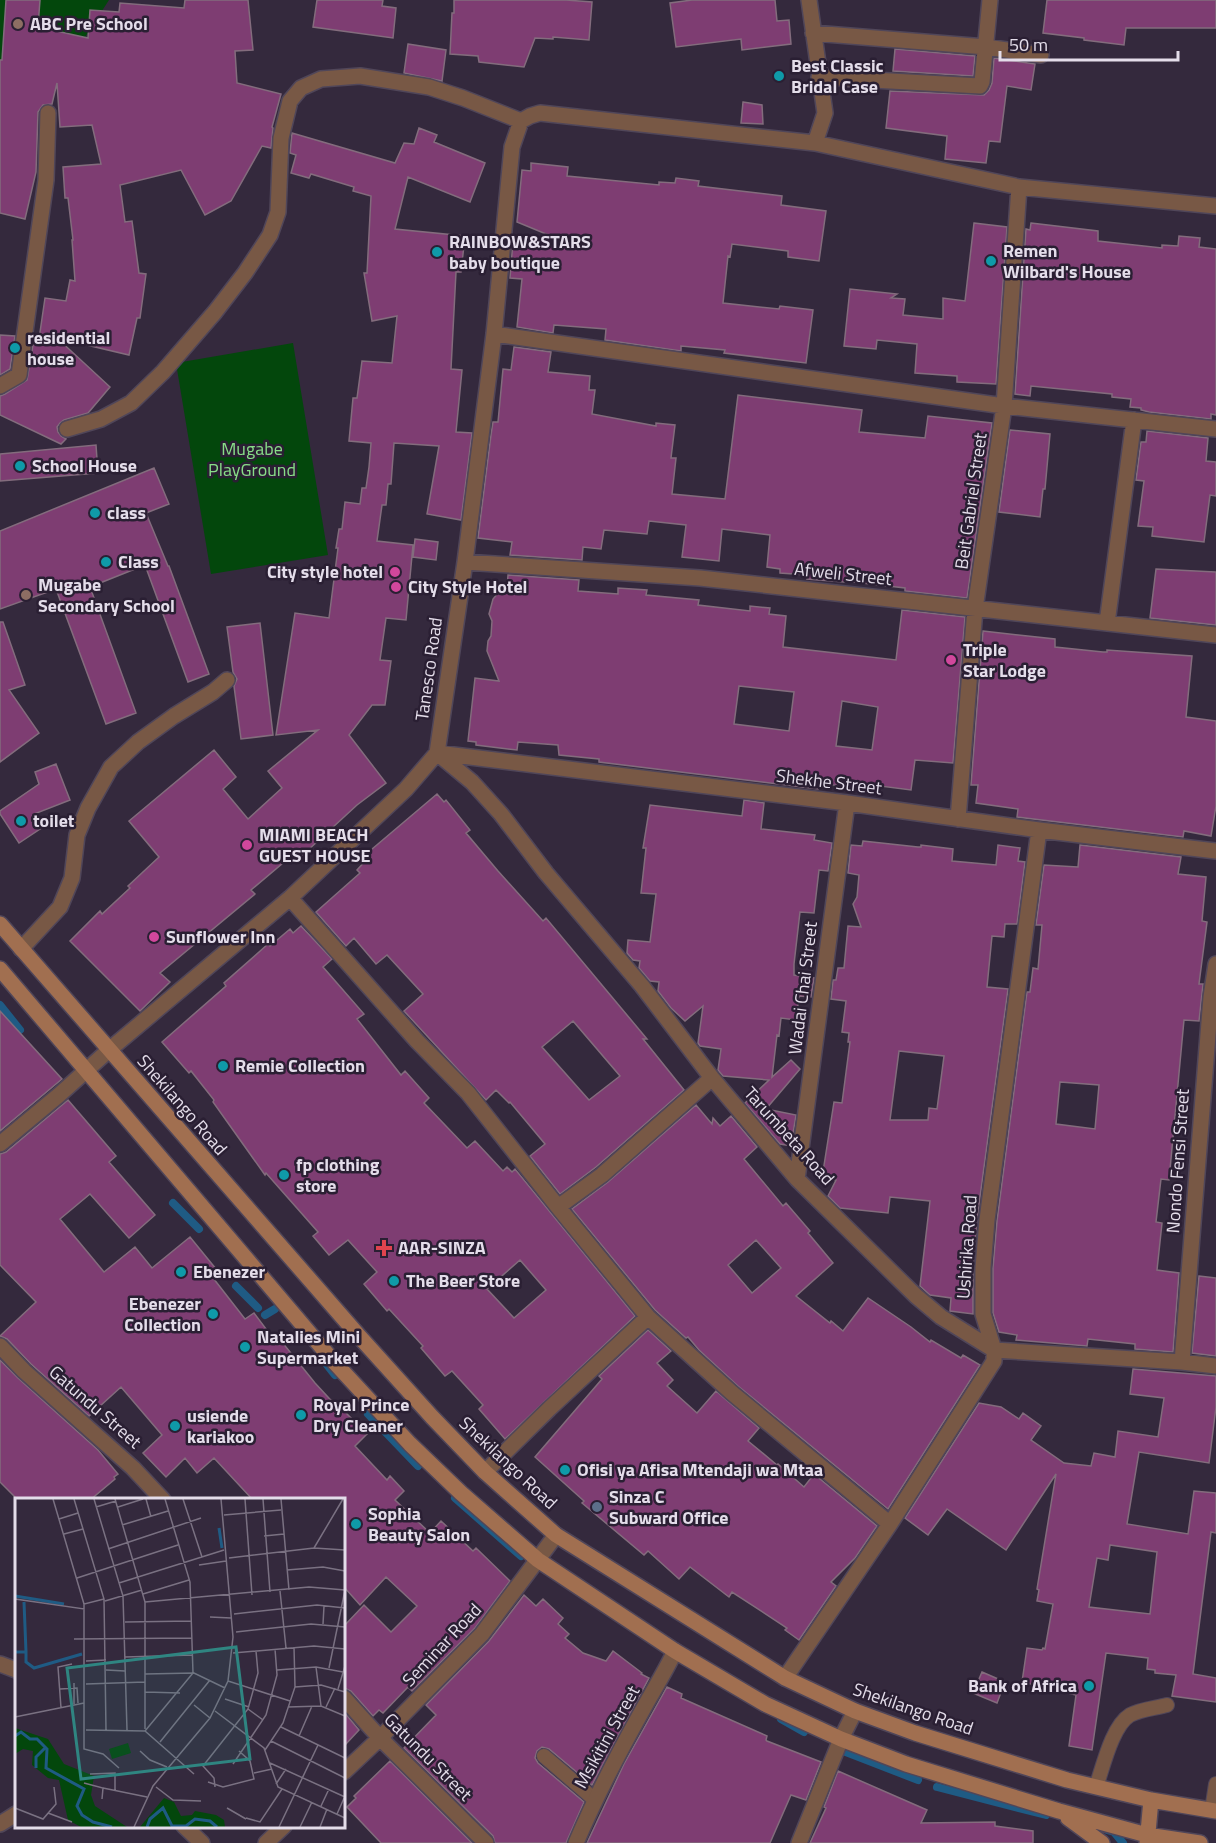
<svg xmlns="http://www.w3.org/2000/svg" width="1216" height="1843" viewBox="0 0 1216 1843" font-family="'Titillium Web',sans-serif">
<rect width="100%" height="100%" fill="#34293d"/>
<path fill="#03470c" d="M0 0H109L16 144 0 139Z
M293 343 328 555 211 574 176 363Z"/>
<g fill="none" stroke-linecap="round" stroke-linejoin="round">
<path stroke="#1f5b84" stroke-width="8" d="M0 1005 20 1030
M173 1203 199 1229
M236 1286 258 1308
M265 1315 275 1309
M324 1361 335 1375
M368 1414 418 1466
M455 1498 521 1556
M781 1719 804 1732
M838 1749 918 1780
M937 1787 1046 1815
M1107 1830 1114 1832 1123 1843"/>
</g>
<path fill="#7e3d72" stroke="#836c7d" stroke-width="1.5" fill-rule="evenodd" d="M6 0H40L38 27 88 38 90 10 119 12 120 3 184 8 185 0H248L253 50 235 51 237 83 281 94 272 127 273 128 271 148 262 146 231 201 205 215 181 170 120 185 125 222 132 221 139 273 146 274 140 318H137L129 355 57 338 110 387 88 413 64 420 60 423 57 427 58 432 61 436 66 439 61 444 0 415V396L5 394 27 380 34 339H39L45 298 66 301 70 280 75 281 72 240H73L68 198H65L63 167 101 164 92 125 60 127 57 83 52 104 43 105 38 112 36 172 25 219 0 213V60H2Z
M317 0H383L382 6 396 8 393 38 313 27Z
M454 0H566L592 2 589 40 553 37V39L535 38 524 67 479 62 478 56 450 54 452 13H454Z
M692 0H775L777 21 789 20 791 44 742 50 741 39 676 47 670 3Z
M1047 0H1216V28H1126L1124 45 1084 40V38L1043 33Z
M408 44 446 50 442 81 404 73Z
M895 49 975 56 973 76 893 71Z
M994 58 1035 64 1031 90 1007 86 1000 142 989 141 986 163 945 159 947 136 886 128 890 91 984 95 989 90 992 83Z
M743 102 762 105 763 124 741 123Z
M419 128 437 135 434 142 485 163 470 202 408 177 395 229 465 236 461 272H456L451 369 462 370 456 432 472 433 461 520 427 514 439 446 394 443 391 484H388L386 505H382L377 541 413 545 406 620 386 618 380 660 391 661 385 705H372L349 735 386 783 357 805 294 863 289 858 251 890 255 894 160 973 170 982 140 1011 70 941 100 911 102 914 130 888 128 886 159 857 129 821 214 750 236 777 223 789 248 819 282 788 268 771 318 730 276 735 295 613 329 618 338 548H336L339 529H342L345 502 360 504 362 488H366L369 467 371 443 349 441 353 398H357L362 361 392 363 397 316 372 321 364 273H367L371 196 353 191 354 187 311 174 309 178 291 173 296 155 290 153 292 133 395 163 404 143 414 144Z
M531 163 568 167 567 176 659 185V182L675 183 676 178 699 181 698 186 782 196 781 205 826 211 819 261 788 257V251L732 244 730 257 728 256 723 303 779 309 780 306 813 310 806 363 724 353 725 350 681 346V351L605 340 606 329 554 325 553 333 517 327 522 279 510 278 513 241 580 248 517 222 522 170 531 171Z
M974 223 1007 227 996 384 957 382V376L915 373 917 344 877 340 876 349 844 346 850 289 897 294 891 298 905 299 903 315 943 319V298L965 301Z
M1031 223 1098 231V241L1162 248V245L1178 246 1179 236 1200 238 1199 247 1216 249V415L1211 414V419L1149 412 1141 410V408L1130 407 1131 399 1112 397V394L1031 386 1030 396 1015 394 1026 229 1030 230Z
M0 335 15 336 10 369 0 375Z
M514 347 551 352 548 372 590 376 589 390H595L592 414 656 426V423L675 425 671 458H676L672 494 725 499 738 395 862 410 859 432 925 438 928 416 992 423 967 598 905 591V588L845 581 844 582 807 579 808 575 780 573V569L767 567 770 535 722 529 719 561 682 557 686 525 649 521 647 534 604 530 601 549 583 547 582 560 510 555 512 542 478 538 491 435 493 422H498L503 369 511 370Z
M1010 430 1050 434 1045 489H1043L1040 517 999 512Z
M1147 431 1208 438 1206 461 1216 462V496L1210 495 1204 542 1152 536 1153 527 1138 526 1144 481 1136 480 1141 442H1146Z
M96 445 98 473 0 481V454Z
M154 468 169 504 146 513 168 566H169L209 674 188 682 145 565 90 587 136 713 106 724 56 589 0 609V531Z
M415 539 438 542 436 560 413 557Z
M1156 569 1216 572V625L1150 618Z
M508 575 579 580 578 591 618 594V588L647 590 646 595 699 600 698 605 750 611V606L770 608 769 614 786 616 783 647 896 660 902 610 965 617 953 763 915 760 911 790 857 783 856 788 819 783 818 789 599 762V759L559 755 558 745 518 742 517 750 476 745V742L468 741 475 678 499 681 487 651 488 641 491 636 492 621 489 614 493 599 498 593 507 589ZM739 686 794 692 789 731 734 724ZM842 701 878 707 872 750 836 746Z
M0 622H3L25 685 9 690 39 733 0 762Z
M260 623 273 735 241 739 234 686 237 679 233 672 227 627Z
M983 631 1055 639V647L1103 652H1107V650L1192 656 1186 717 1216 721V806L1211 836 1184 831 1183 837 1017 817 1018 809 976 803 978 785H971Z
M56 764 70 800 34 814 43 827 19 843 0 814V811L39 784 35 772Z
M437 794 444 802 446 800 470 830 466 833 498 871 543 921 546 918 647 1039H643L684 1090 596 1167 560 1194 530 1156 545 1144 510 1102 509 1103 496 1090 486 1100 404 1011 423 994 387 955 376 964 354 938 346 946 316 912 360 873 357 870 368 858 365 855ZM573 1021 620 1076 589 1100 542 1047Z
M744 800 764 803 761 829 815 835 814 840 832 843 828 871 819 870 814 913 800 912 794 964V975L814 978 811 997 799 996 796 1020 781 1018 779 1036 777 1035 772 1077 791 1060 800 1069 766 1109 796 1115 791 1146 780 1144 745 1103 769 1080 723 1076 718 1070 721 1049 700 1046 698 1043 703 1006 685 1021 671 1008 658 991 659 982 650 981 639 968 640 961 633 960 627 953 628 940 650 942 656 894 641 893 646 848H643L650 805 742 816Z
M863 841 918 847H921V845L953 849 952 861 996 865 998 845 1020 848 1018 861 1025 862 1017 924H1005L1004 937 992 936 987 987 1008 989 977 1219 973 1268V1314L950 1311 951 1298 930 1295 920 1286 930 1201 890 1197 888 1213 840 1208 828 1196 836 1180 822 1178 834 1102 842 1103 850 1042H848L849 1033 842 1032 846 1001 831 999 833 980H836L838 968H844L848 926 861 927 853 904 857 897 859 875 848 873 851 845 862 846ZM899 1051 944 1056 937 1109 929 1108 928 1120H890Z
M1080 845 1181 857 1178 874 1206 877 1202 921 1207 922 1199 984H1203L1199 1021 1184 1020 1169 1180 1161 1179 1156 1222 1162 1223 1157 1270 1179 1273 1173 1352 1135 1349V1344L1088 1339 1087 1346 1016 1340 1017 1335 999 1332 993 1313V1268L997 1221 1027 992H1030L1033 968 1038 969 1042 925H1036L1044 865 1078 867ZM1060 1082 1099 1085 1095 1129 1056 1124Z
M301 926 332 959 323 967 364 1014 357 1019 401 1075 405 1071 429 1098 424 1103 467 1148 475 1141 503 1171 507 1167 512 1172 515 1169 635 1316 505 1439 479 1409 483 1405 452 1371 445 1376 421 1348 423 1346 389 1309 387 1311 364 1284 377 1272 348 1240 329 1255 313 1236 318 1232 266 1173 265 1175 213 1102 214 1100 191 1071 189 1073 162 1042 226 986 224 983 268 944 270 946 290 929 293 933ZM520 1260 546 1290 514 1318 487 1289Z
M0 1011 62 1079 0 1131Z
M68 1100 116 1156 109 1162 155 1215 129 1238 90 1194 60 1219 104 1272 135 1247 152 1268 190 1237 216 1269 210 1274 245 1319 254 1313 278 1345 282 1342 315 1383 340 1410 342 1409 367 1434 355 1446 387 1480 390 1476 404 1491 395 1500 430 1533 441 1521 473 1551 476 1548 510 1581 475 1628 412 1691 408 1687 383 1713 379 1710 373 1716 351 1691 344 1688V1626L364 1605 391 1632 417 1606 386 1577 360 1605 344 1587V1500H253L214 1458 197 1473 185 1458 166 1477 143 1453 162 1435 121 1387 89 1416 31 1364 7 1339 0 1336 36 1302 0 1265V1154L6 1152Z
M696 1105 712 1124 713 1118 720 1126 731 1116 757 1147 744 1159 783 1206 786 1203 810 1231 808 1233 833 1263 796 1296 830 1323 831 1321 843 1331 868 1298 911 1327 930 1342 931 1340 961 1358 963 1355 980 1365 888 1509 738 1386 699 1350 688 1337 686 1338 655 1310 572 1209 608 1182ZM756 1240 781 1268 752 1293 728 1265Z
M1199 1276 1216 1278V1356L1192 1353Z
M648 1330 671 1351 657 1363 673 1380 667 1386 697 1413 716 1391 759 1428 748 1441 777 1465 778 1464 804 1487 814 1474 877 1526 855 1558 831 1582 836 1586 799 1640 785 1630 787 1628 732 1592 729 1597 690 1567 679 1579 648 1551 644 1555 582 1503 584 1501 535 1457 602 1379 599 1376Z
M0 1360 18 1378 98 1450 118 1474 114 1477 115 1479 90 1500H18L0 1482Z
M1133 1369 1216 1376V1407L1209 1463 1139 1452 1127 1524 1188 1534 1194 1491 1216 1493V1533L1211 1532 1193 1674 1216 1678V1702L1172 1696 1176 1675 1155 1673V1670L1147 1669 1148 1658 1106 1653 1092 1750 1069 1746 1076 1695 1022 1682 1027 1648 1042 1650 1043 1648 1045 1649 1053 1604 1037 1601 1039 1590 1037 1589 1056 1474 1006 1550 947 1509 928 1535 905 1518 979 1403 1001 1407 1019 1419 1023 1413 1041 1426 1031 1440 1064 1463 1091 1466 1094 1453 1115 1457 1118 1431 1158 1437 1164 1398 1130 1394ZM1110 1545 1157 1552 1150 1614 1089 1607 1097 1558 1108 1560Z
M524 1595 536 1606 543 1599 563 1618 558 1624 569 1634 565 1638 583 1653 606 1661 613 1651 642 1673 641 1674 649 1678 592 1785 549 1749 542 1747 537 1751 535 1758 538 1763 584 1802 566 1843H495L493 1836 404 1748 436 1715 426 1705 489 1641Z
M982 1672 1005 1682 997 1703 973 1693Z
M667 1687 682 1694 681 1698 767 1736 766 1740 767 1741 821 1762 806 1800 791 1795 770 1843H587L624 1764Z
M344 1712 359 1730 344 1746Z
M390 1761 472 1843H381L347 1807 356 1798 354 1796Z
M838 1771 927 1810 921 1823 995 1822V1826L1033 1831V1843H810L826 1808 824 1807Z"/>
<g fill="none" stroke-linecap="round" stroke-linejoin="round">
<g stroke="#504659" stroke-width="16">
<path id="lane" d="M544 1756 594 1799
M1096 1787C1103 1767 1112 1726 1130 1715 1141 1709 1156 1708 1167 1705
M1212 1810 1216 1784"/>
</g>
<g stroke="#504659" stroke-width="18">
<path id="street" d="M809 0 825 113 815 143
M813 33 986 47 1041 55
M819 77 980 86 982 82 990 0
M521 121 530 116 540 113 815 143 1019 187 1216 206
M494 334 1004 406 1216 429
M0 386 19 375 46 180 48 113
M67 429 101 419 131 403 163 372 215 312 245 273 270 235 278 212 281 138 290 101 301 88 321 79 360 76 429 87 463 98 521 121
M465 562 700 578 1216 635
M1107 623 1134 420
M437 753 472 782 501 814 546 873 642 986 712 1078 797 1179 916 1296 941 1317 994 1350 1182 1362 1216 1366
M437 753 847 803 1039 830 1216 851
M958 819 975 609 1004 406 1019 187
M290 898 417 1041 468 1093 558 1207 648 1317 732 1393 890 1524
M21 949 60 907 72 878 77 835 88 808 111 767 138 742 174 716 213 692 227 680
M0 1144 59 1095 109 1050 290 898 406 789 437 753 465 562 494 334 512 147 521 121
M797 1179 847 803
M558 1207 602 1175 712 1078
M0 1346 24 1371 133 1468 163 1500
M1182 1362 1211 997 1216 964
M485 1472 549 1409 648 1317
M0 1664 16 1670
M785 1678 890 1524 994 1361V1350L983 1314V1268L987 1220 1039 830
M344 1698 380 1738 486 1843
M344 1772 380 1738 482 1634 556 1535
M0 1824 16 1814
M184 1826 202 1843
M266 1843 284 1826
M576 1843C595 1798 618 1754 642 1711 653 1691 665 1672 675 1651
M799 1843 841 1739 855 1711"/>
</g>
<g stroke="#504659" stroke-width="18">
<path id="secondary" d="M0 924 358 1335 432 1417 485 1472 556 1535 785 1678 855 1711 915 1733 1067 1780 1151 1800 1216 1811
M0 969 335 1363 410 1444 461 1493 538 1560 675 1651 765 1704 841 1739 906 1764 1059 1811 1147 1835 1200 1843
M1068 1818 1102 1843
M1147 1843 1151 1800"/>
</g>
<use href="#lane" stroke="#785845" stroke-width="14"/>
<use href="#street" stroke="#785845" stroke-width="15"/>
<use href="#secondary" stroke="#a16f50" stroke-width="15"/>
</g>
<g fill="#8d6e63" stroke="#2a1f33" stroke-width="2">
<circle cx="18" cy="24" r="6"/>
<circle cx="26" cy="595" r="6"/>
</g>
<g fill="#0f9aa8" stroke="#2a1f33" stroke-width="2">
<circle cx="779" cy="76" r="6"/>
<circle cx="437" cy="252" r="6"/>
<circle cx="991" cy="261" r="6"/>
<circle cx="15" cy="348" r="6"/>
<circle cx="20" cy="466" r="6"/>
<circle cx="95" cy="513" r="6"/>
<circle cx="106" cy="562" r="6"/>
<circle cx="21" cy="821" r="6"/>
<circle cx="223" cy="1066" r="6"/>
<circle cx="284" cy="1175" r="6"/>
<circle cx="181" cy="1272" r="6"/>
<circle cx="394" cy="1281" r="6"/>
<circle cx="213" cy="1314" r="6"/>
<circle cx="245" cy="1347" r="6"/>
<circle cx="301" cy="1415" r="6"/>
<circle cx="175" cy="1426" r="6"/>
<circle cx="565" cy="1470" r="6"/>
<circle cx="356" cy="1524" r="6"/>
<circle cx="1089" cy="1686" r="6"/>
</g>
<g fill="#d1479c" stroke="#2a1f33" stroke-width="2">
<circle cx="395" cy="572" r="6"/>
<circle cx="396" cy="587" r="6"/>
<circle cx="951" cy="660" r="6"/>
<circle cx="247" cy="845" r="6"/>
<circle cx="154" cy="937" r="6"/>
</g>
<path fill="#e0444e" stroke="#2a1f33" stroke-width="2" d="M381 1239h6v6h6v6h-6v6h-6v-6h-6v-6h6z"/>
<circle fill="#5c6f8a" stroke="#2a1f33" stroke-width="2" cx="597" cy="1507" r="6"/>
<g text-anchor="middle" stroke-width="5" stroke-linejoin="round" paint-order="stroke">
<g font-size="18" font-weight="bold" fill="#e4ddea" stroke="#2a1f33" text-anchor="start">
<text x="30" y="30">ABC Pre School</text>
<text x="791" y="72">Best Classic<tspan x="791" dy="21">Bridal Case</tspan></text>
<text x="449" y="248">RAINBOW&amp;STARS<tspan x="449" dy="21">baby boutique</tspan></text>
<text x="1003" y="257">Remen<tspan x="1003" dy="21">Wilbard's House</tspan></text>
<text x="27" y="344">residential<tspan x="27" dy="21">house</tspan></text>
<text x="32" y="472">School House</text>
<text x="107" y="519">class</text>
<text x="118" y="568">Class</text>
<text x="383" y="578" text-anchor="end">City style hotel</text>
<text x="38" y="591">Mugabe<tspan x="38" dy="21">Secondary School</tspan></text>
<text x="408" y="593">City Style Hotel</text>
<text x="963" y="656">Triple<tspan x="963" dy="21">Star Lodge</tspan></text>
<text x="33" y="827">toilet</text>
<text x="259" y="841">MIAMI BEACH<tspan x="259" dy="21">GUEST HOUSE</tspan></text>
<text x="166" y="943">Sunflower Inn</text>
<text x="235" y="1072">Remie Collection</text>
<text x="296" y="1171">fp clothing<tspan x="296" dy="21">store</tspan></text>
<text x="398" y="1254">AAR-SINZA</text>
<text x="193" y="1278">Ebenezer</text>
<text x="406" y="1287">The Beer Store</text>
<text x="201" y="1310" text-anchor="end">Ebenezer<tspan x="201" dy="21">Collection</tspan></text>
<text x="257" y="1343">Natalies Mini<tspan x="257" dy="21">Supermarket</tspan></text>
<text x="313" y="1411">Royal Prince<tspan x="313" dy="21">Dry Cleaner</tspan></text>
<text x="187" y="1422">usiende<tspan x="187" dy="21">kariakoo</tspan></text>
<text x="577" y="1476">Ofisi ya Afisa Mtendaji wa Mtaa</text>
<text x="609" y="1503">Sinza C<tspan x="609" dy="21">Subward Office</tspan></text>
<text x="368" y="1520">Sophia<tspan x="368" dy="21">Beauty Salon</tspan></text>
<text x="1077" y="1692" text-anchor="end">Bank of Africa</text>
</g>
<g font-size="18" fill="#88de88" stroke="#2a1f33">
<text x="252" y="455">Mugabe<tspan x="252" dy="21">PlayGround</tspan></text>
</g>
<g font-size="18" fill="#e4ddea" stroke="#2a1f33">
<text transform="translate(971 501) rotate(-82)" y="6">Beit Gabriel Street</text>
<text transform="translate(843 574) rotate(6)" y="6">Afweli Street</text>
<text transform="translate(429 669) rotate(-82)" y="6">Tanesco Road</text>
<text transform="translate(829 782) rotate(7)" y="6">Shekhe Street</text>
<text transform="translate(803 988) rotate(-83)" y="6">Wadai Chai Street</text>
<text transform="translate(182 1105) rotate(49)" y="6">Shekilango Road</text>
<text transform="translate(789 1136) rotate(48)" y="6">Tarumbeta Road</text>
<text transform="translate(1178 1161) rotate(-86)" y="6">Nondo Fensi Street</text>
<text transform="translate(967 1247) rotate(-86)" y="6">Ushirika Road</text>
<text transform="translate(95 1407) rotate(41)" y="6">Gatundu Street</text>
<text transform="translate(508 1463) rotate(43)" y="6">Shekilango Road</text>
<text transform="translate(442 1645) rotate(-47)" y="6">Seminar Road</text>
<text transform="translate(913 1709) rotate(19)" y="6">Shekilango Road</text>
<text transform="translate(607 1737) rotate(-61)" y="6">Msikitini Street</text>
<text transform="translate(428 1757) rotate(45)" y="6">Gatundu Street</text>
</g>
</g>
<g transform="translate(15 1498)">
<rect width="330" height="330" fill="#34293d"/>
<path d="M0 230 33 241 49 266 79 278 76 297 80 308 112 329H66L53 322 44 282 33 280 17 267 18 253 8 251 0 256ZM113 245 116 255 97 261 94 251ZM149 300 159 304 166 318 177 317 180 313 201 317 209 322 210 329H125Z" fill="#03470c"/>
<path fill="none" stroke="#1f5b84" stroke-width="3" d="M204 30 207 50M0 98 49 106M9 104 11 154M0 154H11V164L19 170 67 156M0 238 6 234 15 241H22L32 251 31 270 69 291 62 308 67 317 78 324 97 329M21 270V259L31 249M132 329 135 321 148 310 157 328H171L180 321 195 323 202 329"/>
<path fill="none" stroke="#7a7182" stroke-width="1.5" d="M38 1 69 106M59 1 89 101 91 232M79 1 108 98 112 232M100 1 130 104V231M131 1 136 19M168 1 187 59M230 1 237 97M248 1 255 94M266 1 274 92M81 9 101 3M103 9 128 1M209 17 266 12M44 21 63 15M107 27 153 13M49 36 68 31M249 38 269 36M299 50 328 1M93 51 186 20M214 60 299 50 330 52M184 67 211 63M272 72 308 69 330 73M62 80 163 47M104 85 209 52M265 93 271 150M128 96 174 82M0 101 69 111V106L89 101M90 103 127 92M130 104 294 89 330 92M69 111V251L88 256 104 270M219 116 302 107 330 110M195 119 216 120M110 124 177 123M308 126 309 108M221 134 296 126 330 129M59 141 177 140M218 155 299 148 330 151M110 159 177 157M71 163 91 162M301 169 306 208M314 170 330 92M91 172 110 173M262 172 301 169 328 174M130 176 179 175 210 190M213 183 275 203M59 185V206M71 186 130 184M280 189 306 187 330 194M45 191 62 190 63 205M323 191 330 168M130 194 165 195M210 201 234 209M179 207 195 220M273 209 306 208 330 218M311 209 320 190M46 210 43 169 57 166M233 211 248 222M200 213 249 250 263 289 330 320M0 219 69 205M266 229 330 260M71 232 130 233 179 276M130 233 178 175 175 84 150 1M284 238 297 208M256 243 330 280M145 244 195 182M250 252 268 225 280 189 279 149M125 253 135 262 152 269M255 265 330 299M218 266 251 217 262 177 260 151M239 275 257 271M75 276 100 275V292M193 284 208 289 239 281 235 263 224 253M69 285 88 290 87 301M261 286 271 271M141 289 158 302 186 303M200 289 199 280 188 268 233 211 243 175 241 153M88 290 132 299M306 308 314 291M0 310 28 321 41 306 39 289M212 310 231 321M33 315 57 324M322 316 330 298M231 320 245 324 267 291M119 329 138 288 195 220 213 183 218 139 206 1M264 329 303 247M285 329 297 304M305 329 312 311"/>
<path fill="#2f8581" fill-opacity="0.15" stroke="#2f8581" stroke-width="3" d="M221 149 235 261 66 281 52 170Z"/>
<rect width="330" height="330" fill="none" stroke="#e4ddea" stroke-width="3"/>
</g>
<path d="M1000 51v9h178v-9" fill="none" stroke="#e4ddea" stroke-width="3"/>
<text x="1009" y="51" font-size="18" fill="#e4ddea" stroke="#2a1f33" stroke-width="4.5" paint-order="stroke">50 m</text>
</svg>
